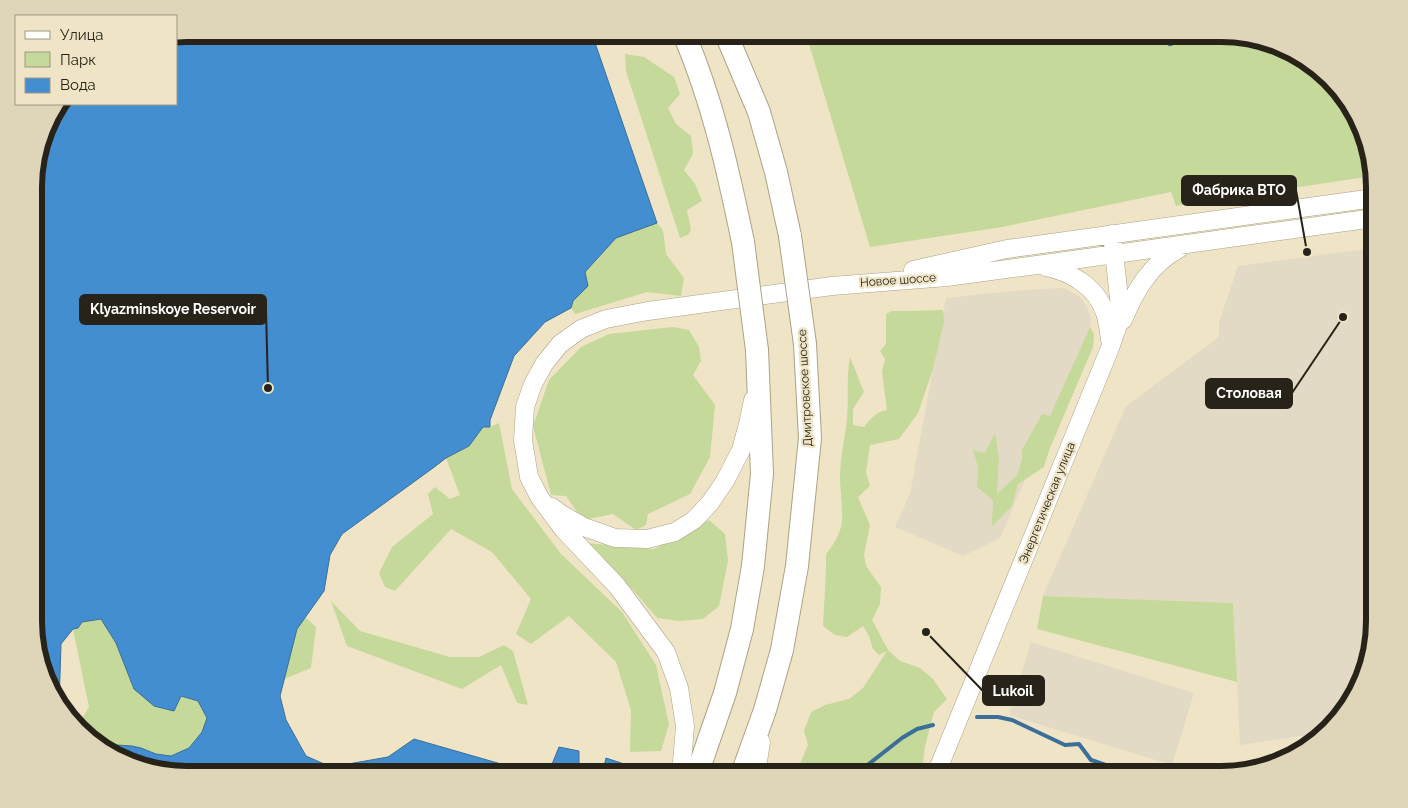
<svg xmlns="http://www.w3.org/2000/svg" width="1408" height="808" viewBox="0 0 1408 808" font-family="Raleway,sans-serif">
<rect width="100%" height="100%" fill="#efe4c6"/>
<path fill="#e3dac5" d="M1374 248V631L1354 697 1321 733 1240 745 1233 603 1043 596 1126 406 1219 337V322L1238 266Z
M1064 288 1080 297 1087 307 1091 319 1090 327 1000 538 963 556 895 527 910 494 946 298 1024 290Z
M1031 642 1194 693 1172 765 1009 715Z"/>
<path fill="#c5d99a" d="M806 34H1163L1169 46 1189 40 1197 34H1221L1297 54 1349 102 1363 146 1365 177 1176 206 1171 192 1002 227 870 247Z
M625 54 644 57 674 77 680 94 668 108 676 124 691 136 693 154 684 170 695 184 702 201 687 210 691 230 688 235 680 238 626 71Z
M657 223 663 230 666 254 684 278 681 296 647 292 575 314 571 308 573 301 588 286 585 272 616 238Z
M943 310 944 322 933 369 918 413 899 439 870 445 866 472 870 486 858 497 870 525 864 555 866 566 881 587 880 604 872 620 888 650 900 661 920 668 933 679 947 699 934 712 925 746 922 771 918 774H903L897 768 900 774H798L799 766 808 745 804 731 811 712 825 705 849 699 863 688 887 651 879 655 873 649 869 636 863 626 847 637 835 635 823 626 826 571V554C833 545 838 538 841 527 844 518 840 489 840 477 840 457 845 439 847 419 849 398 846 378 850 357L864 392 853 409V425L864 427C871 418 876 412 887 410L882 372 885 359 880 351 886 344V314L892 311H910Z
M673 327 689 330 699 347 701 361 693 375 715 405 710 457 690 494 648 514 646 525 636 530 613 514 583 520 566 496 551 495 533 426 549 380 581 347 609 334Z
M1090 327 1094 334 1093 347 1050 448 1044 467 1018 484 1012 506 992 526 993 500 977 487 978 467 973 450 985 453 995 433 999 457 997 494 1017 475 1022 460V450L1042 414 1050 416Z
M499 423 512 489 561 554 622 612 656 665 669 724 661 751 630 752 631 710 616 662 569 616 531 644 516 634 531 599 492 552 451 529 395 591 385 587 379 573 392 547 433 514 428 494 435 487 450 499 460 495 446 458 469 446 483 427H490Z
M709 520 725 534 728 561 719 606 703 619 680 621 657 618 634 591 586 543 654 549Z
M1043 596 1233 603 1237 682 1037 629Z
M331 601 360 631 450 657H479L504 645 513 651 528 705 517 703 501 665 462 689 347 646Z
M304 616 316 627 311 668 284 679 280 649Z
M101 619 116 643 134 689 181 696 198 701 207 718 202 732 189 748 171 756 156 754 141 748 112 744 92 737 79 724 89 707 73 629 78 628 82 621Z"/>
<path fill="#438ed0" stroke="#3b6e99" d="M187 34H592L657 223 616 238 585 272 588 286 573 301 571 308 545 322 514 356 490 420V427H483L469 446 446 458 433 468 342 534 330 555 324 591 297 629 280 696 286 720 306 756 331 767 388 757 414 739 522 770 523 774H187L111 754 101 744 132 746 141 748 156 754 171 756 189 748 202 732 207 718 198 701 181 696 174 711 154 706 134 689 116 643 101 619 82 622 78 628 73 629 61 644 59 706 35 641V167L50 119 61 104H176V36Z
M1163 34H1197L1189 40 1169 46Z
M559 747 579 751V774H548Z
M606 758 636 768 637 774H602Z"/>
<g fill="none" stroke-linecap="round" stroke-linejoin="round">
<path stroke="#3b6e99" stroke-width="4" d="M977 717H998L1012 720 1065 745 1079 744 1091 760 1109 766 1111 771 1117 774
M856 774 902 738 917 729 933 725"/>
<g stroke="#aca286" stroke-width="19">
<path id="secondary" d="M1046 267C1071 272 1097 287 1105 313 1108 322 1109 331 1110 340
M913 270 1007 249 1374 198
M1123 320C1135 291 1150 264 1180 248
M552 507 561 514 584 527 615 538 647 539 675 532 694 520 710 503 725 481 741 450 749 420 753 400
M681 774 685 726 679 688 666 652 617 586 563 529 540 498 529 477 523 440 525 407 533 384 544 364 560 344 581 329 606 319 648 311 832 286 947 277 1022 267 1374 218
M756 774 761 742
M936 774 1110 348 1117 328 1120 307 1112 234"/>
</g>
<g stroke="#aca286" stroke-width="24">
<path id="highway" d="M684 34C713 102 728 170 743 242
M726 34 759 112 776 172 790 236
M697 774 725 693 742 629 753 566 762 474 757 350
M742 774 765 710 782 650 797 566 810 438 805 344"/>
</g>
<use href="#secondary" stroke="#fff" stroke-width="18"/>
<use href="#highway" stroke="#fff" stroke-width="22"/>
<g stroke="#aca286" stroke-width="24" stroke-linecap="butt">
<path id="highway-bridge" d="M790 236 805 344
M743 242 757 350"/>
</g>
<use href="#highway-bridge" stroke="#fff" stroke-width="22"/>
</g>
<g text-anchor="middle" stroke-width="4.5" stroke-linejoin="round" paint-order="stroke">
<g font-size="12" fill="#272318" stroke="#efe4c6">
<text transform="translate(898 280) rotate(-4)" y="4">Новое шоссе</text>
<text transform="translate(805 388) rotate(-93)" y="4">Дмитровское шоссе</text>
<text transform="translate(1047 503) rotate(-68)" y="4">Энергетическая улица</text>
</g>
</g>
<path d="M0 0H1408V808H0ZM187 42H1221A145 145 0 0 1 1366 187V621A145 145 0 0 1 1221 766H187A145 145 0 0 1 42 621V187A145 145 0 0 1 187 42Z" fill="#dfd5b8" fill-rule="evenodd"/>
<path fill="none" stroke="#272318" stroke-width="6" d="M187 42H1221A145 145 0 0 1 1366 187V621A145 145 0 0 1 1221 766H187A145 145 0 0 1 42 621V187A145 145 0 0 1 187 42Z"/>
<path fill="none" stroke="#272318" stroke-width="2" d="M1307 252L1296 190M268 388L266 310M1343 317L1292 393M926 632L983 691"/>
<g fill="#272318" stroke="#efe4c6" stroke-width="2">
<circle cx="1307" cy="252" r="5"/>
<circle cx="268" cy="388" r="5"/>
<circle cx="1343" cy="317" r="5"/>
<circle cx="926" cy="632" r="5"/>
</g>
<g fill="#272318" stroke="#272318" stroke-width="2">
<rect x="1182" y="176" width="114" height="29" rx="5"/>
<rect x="80" y="295" width="186" height="29" rx="5"/>
<rect x="1206" y="379" width="86" height="29" rx="5"/>
<rect x="983" y="676" width="61" height="29" rx="5"/>
</g>
<g font-size="14" text-anchor="middle" font-weight="bold" fill="#fff">
<text x="1239" y="195">Фабрика ВТО</text>
<text x="173" y="314">Klyazminskoye Reservoir</text>
<text x="1249" y="398">Столовая</text>
<text x="1013" y="696">Lukoil</text>
</g>
<rect x="15" y="15" width="162" height="90" fill="#efe4c6" stroke="#9f9780"/>
<rect x="25" y="31" width="25" height="8" fill="#ffffff" stroke="#9f9780"/>
<text x="60" y="40" font-size="15" fill="#272318">Улица</text>
<rect x="25" y="52" width="25" height="15" fill="#c5d99a" stroke="#9f9780"/>
<text x="60" y="65" font-size="15" fill="#272318">Парк</text>
<rect x="25" y="78" width="25" height="15" fill="#438ed0" stroke="#9f9780"/>
<text x="60" y="90" font-size="15" fill="#272318">Вода</text>
</svg>
